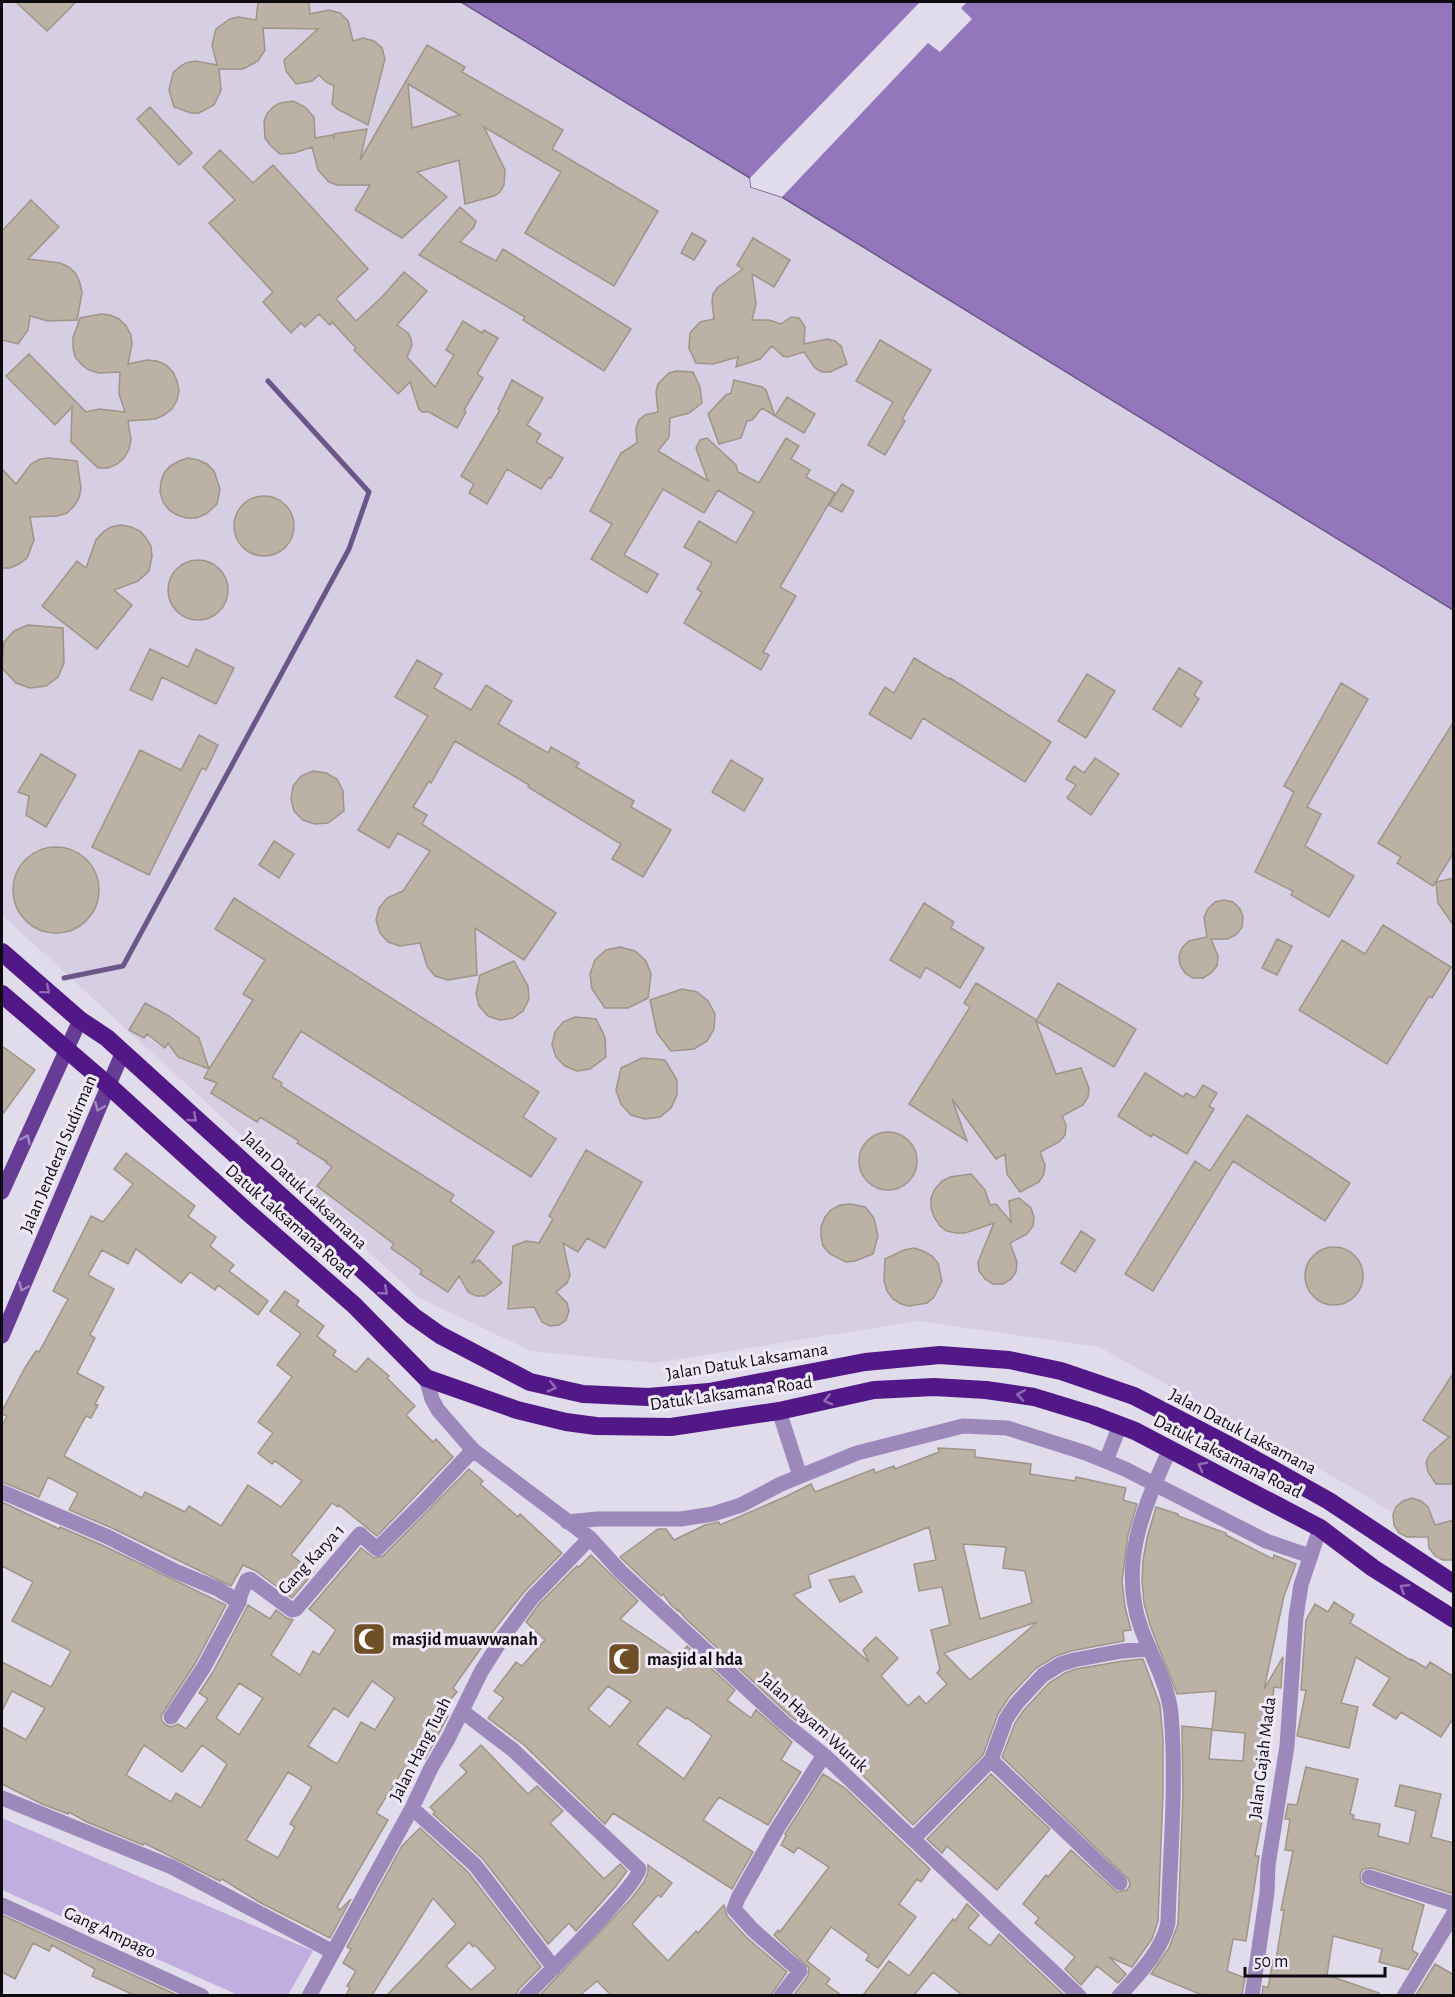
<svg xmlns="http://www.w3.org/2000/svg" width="1455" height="1997" viewBox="0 0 1455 1997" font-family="'Alegreya Sans',sans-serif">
<rect width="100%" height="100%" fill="#e1dceb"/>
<path fill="#d6cee3" d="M2 2H461L750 178 751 187 782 197 1453 610V1551L1355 1489 1099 1347 918 1321 654 1363 531 1351 418 1297 2 915Z"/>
<path fill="#c1ade0" d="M2 1818 313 1951 288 1995H238L2 1890Z"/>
<path fill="#9476bd" stroke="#6c5689" stroke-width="1.5" d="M461 2H1453V610L782 197 751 187 750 178Z"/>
<path fill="#e1dceb" d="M920 2H967L961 8 972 19 940 52 928 43 782 197 751 187 750 178Z"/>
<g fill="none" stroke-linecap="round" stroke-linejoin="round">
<path stroke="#6c5689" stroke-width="5" d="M64 978 123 966 349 549 369 492 268 381"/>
</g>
<path fill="#bcb1a5" stroke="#9e9488" stroke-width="1.5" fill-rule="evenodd" d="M16 2H76L47 31Z
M258 2H309L310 14 329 10 340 13 348 21 353 41 363 38 374 41 382 48 385 59 368 125 337 109 332 104 334 86 326 82 319 75 312 81 296 84 286 71 284 60 318 29 263 28 265 50 258 61 243 69H219L221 90 214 105 199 113H191L174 107 169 90 173 73 179 67 186 63 195 61 217 65 212 45 216 29 230 19 238 17 256 20Z
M427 45 465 67 462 72 563 130 552 149 658 211 614 286 525 233 561 172 484 127 505 170 504 185 500 192 494 196 465 204 459 160 417 172 447 197 402 238 355 210 370 185H337L329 182 318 170 312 147 294 153 280 154 270 145 265 138 264 121 267 114 273 107 280 103 293 101 305 107 314 117 315 138 332 135 334 138V134L367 129 360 160ZM408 84 460 115 412 128Z
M150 107 192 153 179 165 137 119Z
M220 150 253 183 273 165 368 269 336 299 356 321 382 297 404 272 427 291 397 325 408 333 411 339 412 345 407 357 435 387 454 355 446 350 463 321 482 333 484 330 498 338 477 374 483 378 464 410 466 412 457 428 429 412H422L419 409 410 382 398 394 354 350 356 348 332 322 330 325 319 314 305 327 301 323 291 333 263 302 273 292 209 223 235 200 203 167Z
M31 200 59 227 28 259 60 263 69 267 76 274 80 283 82 293 77 320 48 321 30 316 28 330 18 344 2 340V231Z
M460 207 476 221 474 227 460 242 496 261 503 249 631 329 604 371 523 320 525 317 419 255Z
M692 233 706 241 694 260 681 253Z
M753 238 790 260 774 287 752 274 756 304 752 320H769L781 324 791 317 799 318 805 327 804 344 827 339 835 341 841 346 847 364 830 372H822L815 368 804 352 787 357 783 356 772 346 760 359 736 367 738 357 713 364 696 363 689 348 690 333 700 322 714 319 712 301 713 294 718 287 743 269 737 265Z
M101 314 110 315 119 319 126 326 131 335 132 344 128 364 147 360 157 361 166 365 173 372 177 381 179 391 177 400 172 409 164 415 155 419 128 421 131 440 129 449 124 458 117 464 108 468H98L71 442 72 407 55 425 6 376 29 354 86 412 99 409 125 412 119 394 120 372 99 373 89 370 82 365 75 357 73 348V338L80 318Z
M880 340 931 370 902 419 905 421 885 455 868 445 893 402 856 381Z
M676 371 693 372 700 387 702 403 689 413 670 418 669 437 658 451 708 481 696 448 700 440 707 438 736 465 738 472 759 483 786 438 799 446 791 459 810 470 806 477 835 493 780 587 796 596 763 652 769 655 761 670 684 623 702 592 697 589 712 563 684 547 699 521 736 543 754 512 718 490 704 513 663 489 624 555 658 574 647 593 591 559 612 524 590 511 621 453 637 443 636 428 639 420 645 415 658 412 656 392 658 384 669 373Z
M512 380 543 398 527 425 541 434 536 442 563 458 551 478 549 477 541 489 507 469 487 504 469 493 474 484 461 476 500 410 498 409Z
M734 380 762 387 766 390 775 416 762 408 752 420 747 421 741 438 719 444 708 414 726 395 731 393Z
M787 397 815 414 804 433 775 416Z
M49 458 77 461 81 488 79 498 74 506 67 513 57 516 30 517 34 540 27 558 19 564 10 568H2V469L16 484 31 464 40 459Z
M188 458 198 460 207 464 214 471 220 489 217 504 206 514 196 518H187L177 515 169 510 163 502 160 492 161 482 164 473 170 466 179 461Z
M842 484 854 491 842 512 829 505Z
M234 526a30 30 0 1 1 60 0a30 30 0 1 1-60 0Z
M121 525 131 527 140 531 146 538 151 546 152 556 149 571 138 581 114 590 132 605 97 649 42 606 77 561 86 568 96 540 103 532 111 527Z
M168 590a30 30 0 1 1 60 0a30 30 0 1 1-60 0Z
M28 625 63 628 64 663 58 677 46 686 30 688 16 683 2 668 4 642 14 631Z
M150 649 188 667 196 649 234 668 216 704 162 677 152 700 130 690Z
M914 658 949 679 950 678 1051 742 1025 782 923 718 911 739 869 714 885 687 894 693Z
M417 660 442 674 434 688 471 710 486 685 512 701 498 724 548 753 551 747 579 763 576 767 634 801 631 807 671 830 643 877 612 859 621 844 528 787 529 785 455 741 431 783 429 781 413 807 427 815 422 824 556 913 524 960 475 928 477 975 448 980 435 976 427 966 420 943 400 946 388 942 380 933 376 920 379 908 387 898 403 891 430 851 398 833 389 848 358 830 428 716 395 697Z
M1179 668 1202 682 1194 695 1199 699 1181 727 1153 709Z
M1087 674 1115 691 1086 738 1058 721Z
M1341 683 1368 699 1307 807 1321 814 1305 846 1354 876 1329 917 1291 895 1293 891 1255 872 1294 792 1284 786Z
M1454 721V852L1433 886 1397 863 1401 857 1378 843Z
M199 735 218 745 206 770 202 768 149 875 92 847 140 750 181 770Z
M41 754 76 775 46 827 26 815 29 796 18 792Z
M1095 758 1119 774 1091 815 1067 798 1076 785 1066 779 1074 766 1084 773Z
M731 760 763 779 744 811 712 792Z
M313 771 326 773 337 779 343 791 344 811 328 823 315 824 303 820 294 811 291 799 293 786 301 776Z
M274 841 294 854 279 878 259 865Z
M13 890a43 43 0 1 1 86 0a43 43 0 1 1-86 0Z
M1454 878V926L1438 903 1436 882Z
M234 898 539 1092 523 1117 556 1139 531 1177 301 1031 272 1077 282 1083 281 1086 454 1195 450 1201 494 1232 472 1263 479 1260 502 1283 485 1296H476L468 1292 459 1276 448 1292 420 1274 422 1270 391 1248 394 1244 317 1186 332 1167 326 1163 327 1162 297 1143 299 1141 260 1117 257 1122 211 1093 217 1083 204 1078 209 1069 178 1057 168 1043 165 1048 147 1034 144 1038 129 1030 145 1003 169 1016 199 1038 209 1069 253 1000 243 994 265 960 215 929Z
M1224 900 1233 902 1240 909 1243 917 1242 927 1237 934 1228 939H1211L1218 956 1217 966 1211 973 1203 978H1193L1185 973 1180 965 1179 956 1182 948 1189 941 1207 937 1204 917 1208 909 1215 902Z
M924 903 954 922 951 928 984 948 960 988 926 967 920 978 890 960Z
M1383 925 1451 967 1432 998 1429 996 1387 1064 1299 1010 1342 940 1365 954Z
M1277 939 1292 946 1277 975 1262 968Z
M620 947 635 951 646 961 651 974 648 998 628 1008H605L592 989 590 974 595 960 606 950Z
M514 961 528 986 529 999 523 1011 513 1018 500 1020 488 1016 479 1006 476 994 480 975Z
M976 983 1035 1019 1056 1074 1081 1068 1089 1088 1088 1097 1083 1105 1062 1116 1066 1125 1065 1135 1059 1142 1040 1152 1045 1165 1044 1174 1039 1182 1020 1192 1007 1174 1005 1154 996 1159 952 1099 967 1141 909 1104 970 1007 964 1003Z
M1058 983 1136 1029 1114 1067 1036 1021Z
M682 989 697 992 708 1001 715 1014 714 1029 707 1041 694 1049 671 1051 657 1033 650 1000Z
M575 1017 596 1019 605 1037 606 1057 590 1069 577 1071 565 1066 556 1057 552 1045 555 1032 563 1022Z
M2 1046 35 1070 2 1115Z
M642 1058 665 1060 677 1080V1095L671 1108 660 1117 645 1119 631 1115 621 1104 616 1090 621 1068Z
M1145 1073 1183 1097 1186 1093 1195 1098 1203 1085 1217 1093 1209 1106 1214 1109 1187 1154 1153 1134 1151 1137 1118 1116Z
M1247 1115 1350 1183 1325 1221 1233 1161 1153 1291 1125 1274 1195 1161 1210 1171Z
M859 1161a29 29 0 1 1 58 0a29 29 0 1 1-58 0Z
M586 1150 642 1182 605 1248 587 1238 578 1252 563 1243 570 1275 567 1283 556 1292 567 1303 569 1311 566 1320 559 1325 550 1326 542 1322 534 1307 508 1309 513 1246 526 1241 539 1243 553 1219 549 1216Z
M126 1153 195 1206 188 1216 216 1237 210 1246 234 1265 229 1271 268 1301 258 1315 218 1285 215 1290 190 1272 181 1283 136 1249 128 1264 102 1250 88 1275 114 1289 90 1335 95 1338 77 1373 104 1387 95 1404 98 1405 91 1418 86 1416 64 1456 142 1498 145 1492 185 1512 189 1506 221 1526 248 1485 281 1507 302 1481 275 1461 272 1464 258 1453 273 1433 258 1422 292 1377 277 1365 301 1334 270 1311 285 1291 299 1301 296 1305 324 1326 317 1336 336 1351 333 1355 356 1372 368 1358 389 1376 387 1378 415 1406 406 1415 433 1442 436 1439 453 1457 377 1536 339 1505 338 1507 332 1503 291 1555 314 1572 292 1598 256 1571 243 1565 231 1586 112 1528 69 1510 78 1493 48 1477 39 1497 2 1482V1426L7 1416 2 1414V1411L26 1366 36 1351 39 1352 68 1299 53 1291 91 1216 103 1222 133 1184 114 1169Z
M971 1174 985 1190 990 1205 996 1204 1011 1222 1009 1201 1019 1198 1031 1208 1034 1217 1033 1226 1027 1234 1010 1243 1017 1262 1016 1272 1011 1279 1003 1284H993L985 1279 979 1271 978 1262 994 1223 965 1233H956L947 1231 940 1226 934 1217 931 1208V1198L935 1189 942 1181 950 1177Z
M850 1204 865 1207 874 1218 878 1236 873 1254 855 1261 846 1262 830 1254 823 1246 821 1236V1227L825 1217 831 1210 840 1205Z
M1081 1231 1095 1240 1075 1272 1061 1263Z
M1305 1276a29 29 0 1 1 58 0a29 29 0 1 1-58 0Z
M914 1248 923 1251 932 1256 938 1263 942 1281 934 1297 927 1303 909 1306 901 1304 893 1299 887 1291 884 1281 885 1259 904 1250Z
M1454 1372V1484H1436L1428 1472 1426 1462 1430 1454 1449 1437 1423 1420Z
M938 1448 975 1450V1457L1031 1464 1030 1474 1075 1481 1076 1477 1126 1488 1123 1500 1137 1504 1128 1535 1122 1581 1125 1607 1131 1630 1123 1631 1124 1641 1071 1651 1056 1656 1036 1668 1009 1697 998 1714 983 1755 913 1825 823 1736 805 1720 802 1725 790 1716 685 1618 679 1610 678 1611 671 1605 663 1594 661 1596 620 1557 658 1529H666L674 1540 705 1525 719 1522 720 1525 787 1496 811 1484 815 1492 874 1469 875 1473 894 1466 895 1469 939 1452ZM929 1527 936 1560 914 1564 919 1591 942 1587 950 1625 931 1630 940 1669 937 1673 947 1684 926 1704 919 1696 908 1706 881 1676 898 1658 876 1637 863 1650 869 1662 793 1595 811 1587 808 1575ZM963 1544 1006 1547 1003 1568 1025 1571 1032 1603 980 1619ZM1037 1622 970 1680 944 1653Z
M469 1469 483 1481 480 1484 518 1517 520 1514 562 1553 525 1591 493 1631 453 1688 457 1692 445 1706 442 1712 448 1716 425 1759 422 1757 413 1773 405 1767 376 1813 388 1820 337 1907 340 1910 351 1899 330 1938 259 1902 222 1879 220 1881 144 1843 143 1845 87 1822 69 1812 68 1814 42 1804 2 1784V1727L26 1740 45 1708 12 1691 2 1711V1662L51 1687 71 1651 12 1621 33 1582 2 1566V1502L59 1529 60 1527 104 1546 226 1605 196 1662 161 1716 162 1721 166 1725 171 1727 178 1724 186 1729 208 1699 199 1693 213 1672 248 1605 270 1619 276 1610 287 1618 293 1620 271 1655 300 1675 313 1651 319 1655 336 1630 309 1609 361 1548 374 1558 383 1556ZM372 1681 395 1698 375 1730 361 1722 337 1764 308 1746 334 1708 348 1717ZM239 1683 263 1698 239 1735 216 1718ZM144 1745 182 1772 202 1745 227 1764 201 1808 176 1793 171 1802 126 1775ZM288 1772 312 1787 290 1824 295 1827 278 1858 246 1840Z
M1412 1498 1421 1501 1428 1507 1435 1525 1454 1520V1560H1443L1435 1556 1429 1548 1428 1537H1407L1399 1533 1394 1525 1393 1515 1396 1507 1403 1501Z
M1156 1507 1178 1514V1516L1226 1533V1535L1273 1559 1274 1555 1296 1564 1284 1596 1264 1689 1283 1657 1281 1688 1274 1687 1272 1708 1264 1707 1261 1746H1268L1267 1761 1260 1760 1258 1788 1265 1789 1263 1815 1255 1856H1259L1246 1941 1233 1939 1227 1971 1245 1978 1242 1995H1202L1151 1974 1169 1948 1178 1924 1183 1793 1182 1726 1212 1729 1209 1759 1243 1761 1245 1733 1212 1730 1216 1691 1177 1694 1150 1625 1144 1603 1142 1581 1143 1560 1147 1538Z
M591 1555 638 1601 620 1619 678 1658 687 1646 735 1690 727 1700 751 1718 756 1710 792 1742 781 1760 801 1772 768 1825 719 1797 703 1820 753 1852 732 1889 613 1813 605 1824 524 1745 488 1718 504 1698 494 1691 516 1662 522 1666 545 1640 526 1622 539 1604 577 1566 579 1567ZM608 1686 631 1701 610 1727 588 1709ZM667 1707 686 1719 687 1718 712 1736 684 1779 637 1744Z
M854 1576 862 1592 840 1602 829 1580Z
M1334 1602 1354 1615 1350 1623 1410 1660 1411 1659 1426 1668 1430 1662 1454 1677V1717L1441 1737 1401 1712 1396 1719 1373 1705 1390 1678 1356 1657 1341 1703 1358 1707 1349 1748 1297 1736 1306 1690H1301L1306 1620 1315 1604 1328 1612Z
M1143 1659 1160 1705 1163 1740V1792L1158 1921 1152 1939 1132 1967 1109 1957 1126 1974 1118 1983 1097 1966 1081 1985 1065 1969 1075 1957 1035 1923 1039 1918 1023 1904 1046 1875 1048 1877 1071 1850 1117 1892 1127 1890 1130 1885 1129 1880 1002 1757 1015 1723 1024 1710 1049 1683 1065 1673 1076 1669 1123 1661Z
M481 1745 528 1794 537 1786 563 1811 550 1823 604 1879 620 1864 627 1871 616 1886 576 1931 569 1923 548 1944 483 1859 433 1814 435 1812 430 1807 467 1772 460 1765Z
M1306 1767 1358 1779 1350 1814 1354 1815 1353 1819 1380 1824 1378 1836 1409 1844 1416 1811 1395 1806 1400 1785 1441 1794 1431 1837 1454 1843V1894L1372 1868 1363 1869 1360 1875 1361 1883 1366 1886 1424 1905 1412 1950 1418 1954 1408 1970 1379 1962 1382 1949 1333 1936 1327 1975 1379 1993V1995H1262L1263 1986 1268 1988 1273 1960H1276L1284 1910H1281L1293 1851 1285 1850 1290 1819H1285L1288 1804 1297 1805Z
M823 1774 845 1788 930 1869 921 1882 917 1879 899 1904 916 1917 878 1968 866 1960 869 1955 831 1927 807 1961 830 1979 826 1984 841 1995H794L808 1976 809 1968 774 1935 778 1930 780 1932 829 1867 798 1847 794 1853 781 1845 786 1836 785 1834Z
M991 1774 1050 1829 997 1890 947 1846 942 1853 927 1839Z
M420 1828 468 1872 541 1967 519 1989 516 1995H387L456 1924 433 1898 372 1995H346L350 1988 347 1986 356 1971 343 1963 351 1949 347 1947 402 1846ZM469 1942 473 1947 475 1945 496 1968 471 1990 446 1966Z
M648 1865 672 1883 661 1897 658 1895 632 1924 668 1961 696 1931 698 1933 724 1905 727 1916 746 1937 787 1972 771 1995H611L597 1981 580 1995H540L631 1899 644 1882 648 1872Z
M967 1904 979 1915 968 1928 990 1946 999 1934 1064 1995H962L933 1972 914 1995H863L889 1961 909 1976 953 1919 955 1921Z
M2 1915 177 1995H134L92 1976 95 1969 52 1945 49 1951 33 1943 15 1979 2 1972Z
M1435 1964 1454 1975V1995H1416Z"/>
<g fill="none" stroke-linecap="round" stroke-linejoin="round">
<path stroke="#9c88ba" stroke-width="15" d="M426 1378 432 1399 438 1410 473 1450 590 1538 620 1571 784 1723 824 1755 1079 1996
M779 1411 800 1476
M1106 1461 1120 1425
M2 1492 108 1537 175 1571 218 1589 239 1602 241 1593 247 1580 250 1579 292 1610 296 1609 360 1534 377 1549 427 1499 473 1450
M567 1522 597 1519H681L713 1514 741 1505 781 1484 857 1453 963 1426 1007 1428 1086 1453 1125 1469 1266 1541 1310 1556
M462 1711 513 1750 639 1869C639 1884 543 1978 526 1996
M171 1717 204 1667 239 1602
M991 1760 1120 1883
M2 1798 172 1867 333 1952
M412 1808 475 1865 554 1968
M914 1838 991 1760 1006 1719 1016 1704 1043 1675 1061 1664 1074 1660 1122 1651 1150 1649
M1369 1877 1454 1904
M2 1905 202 1996
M309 1996 412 1808 431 1768 448 1739 481 1672 503 1637 532 1598 590 1538
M781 1996 800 1971 753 1930 734 1909 738 1898 777 1829 824 1755
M1119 1996C1138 1975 1162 1951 1168 1923 1170 1854 1177 1783 1171 1714 1168 1684 1151 1655 1141 1628 1118 1564 1144 1507 1170 1449
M1252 1996 1267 1893 1268 1865 1287 1746 1296 1617 1301 1585 1320 1528
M1404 1996 1454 1913"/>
<path stroke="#663c95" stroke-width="15" d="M2 1192 80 1020
M2 1336 122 1054"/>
<path stroke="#531887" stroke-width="18" d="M2 952 80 1020 107 1038 413 1316 440 1335 530 1382 583 1394 648 1397 709 1392 865 1362 940 1355 1009 1360 1061 1371 1134 1396 1238 1450 1329 1501 1454 1584
M2 994 108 1085 251 1215 354 1305 426 1378 517 1410 566 1422 596 1426 671 1427 779 1411 874 1390 934 1387 986 1390 1034 1397 1093 1415 1135 1431 1320 1528 1373 1568 1454 1619"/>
</g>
<defs><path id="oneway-chevron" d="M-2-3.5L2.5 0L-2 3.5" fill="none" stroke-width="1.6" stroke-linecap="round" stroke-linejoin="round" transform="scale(1.5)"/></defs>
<g stroke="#916cb4">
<use href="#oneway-chevron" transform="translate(46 990) rotate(40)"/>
<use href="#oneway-chevron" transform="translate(193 1118) rotate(41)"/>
<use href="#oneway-chevron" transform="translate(384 1291) rotate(41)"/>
<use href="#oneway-chevron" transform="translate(552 1387) rotate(13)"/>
<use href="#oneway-chevron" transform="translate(1021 1395) rotate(-171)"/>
<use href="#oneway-chevron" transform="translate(828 1400) rotate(167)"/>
<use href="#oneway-chevron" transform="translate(1202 1466) rotate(-152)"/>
<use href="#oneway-chevron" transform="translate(1404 1588) rotate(-148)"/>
</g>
<g stroke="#a48ac2">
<use href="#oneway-chevron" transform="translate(99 1107) rotate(113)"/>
<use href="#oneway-chevron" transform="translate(26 1139) rotate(-65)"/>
<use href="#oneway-chevron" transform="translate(23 1287) rotate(113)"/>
</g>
<defs>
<g id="mosque-square" transform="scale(1.725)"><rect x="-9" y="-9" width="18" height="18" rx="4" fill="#6f4f25" stroke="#efe9f8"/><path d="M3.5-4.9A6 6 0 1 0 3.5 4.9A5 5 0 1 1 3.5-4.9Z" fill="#fff"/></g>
</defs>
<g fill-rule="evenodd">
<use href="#mosque-square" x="369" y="1639"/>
<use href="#mosque-square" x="624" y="1659"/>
</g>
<g text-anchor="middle" stroke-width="6" stroke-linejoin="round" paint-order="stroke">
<g font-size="18" fill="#0d0b10" stroke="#efe9f8">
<text transform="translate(58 1154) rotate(-67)" y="6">Jalan Jenderal Sudirman</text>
<text transform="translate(305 1190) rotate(43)" y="6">Jalan Datuk Laksamana</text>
<text transform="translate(290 1221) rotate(41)" y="6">Datuk Laksamana Road</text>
<text transform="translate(747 1361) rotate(-9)" y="6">Jalan Datuk Laksamana</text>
<text transform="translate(731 1393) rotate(-8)" y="6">Datuk Laksamana Road</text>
<text transform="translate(1243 1431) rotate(28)" y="6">Jalan Datuk Laksamana</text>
<text transform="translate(1228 1456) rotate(27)" y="6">Datuk Laksamana Road</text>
<text transform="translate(311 1559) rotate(-47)" y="6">Gang Karya 1</text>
<text transform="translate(814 1722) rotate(42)" y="6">Jalan Hayam Wuruk</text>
<text transform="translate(420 1749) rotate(-63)" y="6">Jalan Hang Tuah</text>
<text transform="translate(1262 1758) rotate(-83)" y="6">Jalan Gajah Mada</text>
<text transform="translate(110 1932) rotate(25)" y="6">Gang Ampago</text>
</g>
<g font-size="18" font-weight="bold" fill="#0d0b10" stroke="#efe9f8" text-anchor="start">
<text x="392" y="1645">masjid muawwanah</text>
<text x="647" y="1665">masjid al hda</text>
</g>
</g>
<rect width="1455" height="1997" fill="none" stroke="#0d0b10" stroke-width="6"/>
<path d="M1245 1967v9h140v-9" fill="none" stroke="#0d0b10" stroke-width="3"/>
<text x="1254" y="1967" font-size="18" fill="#0d0b10" stroke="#efe9f8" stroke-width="4.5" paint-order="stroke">50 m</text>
</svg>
